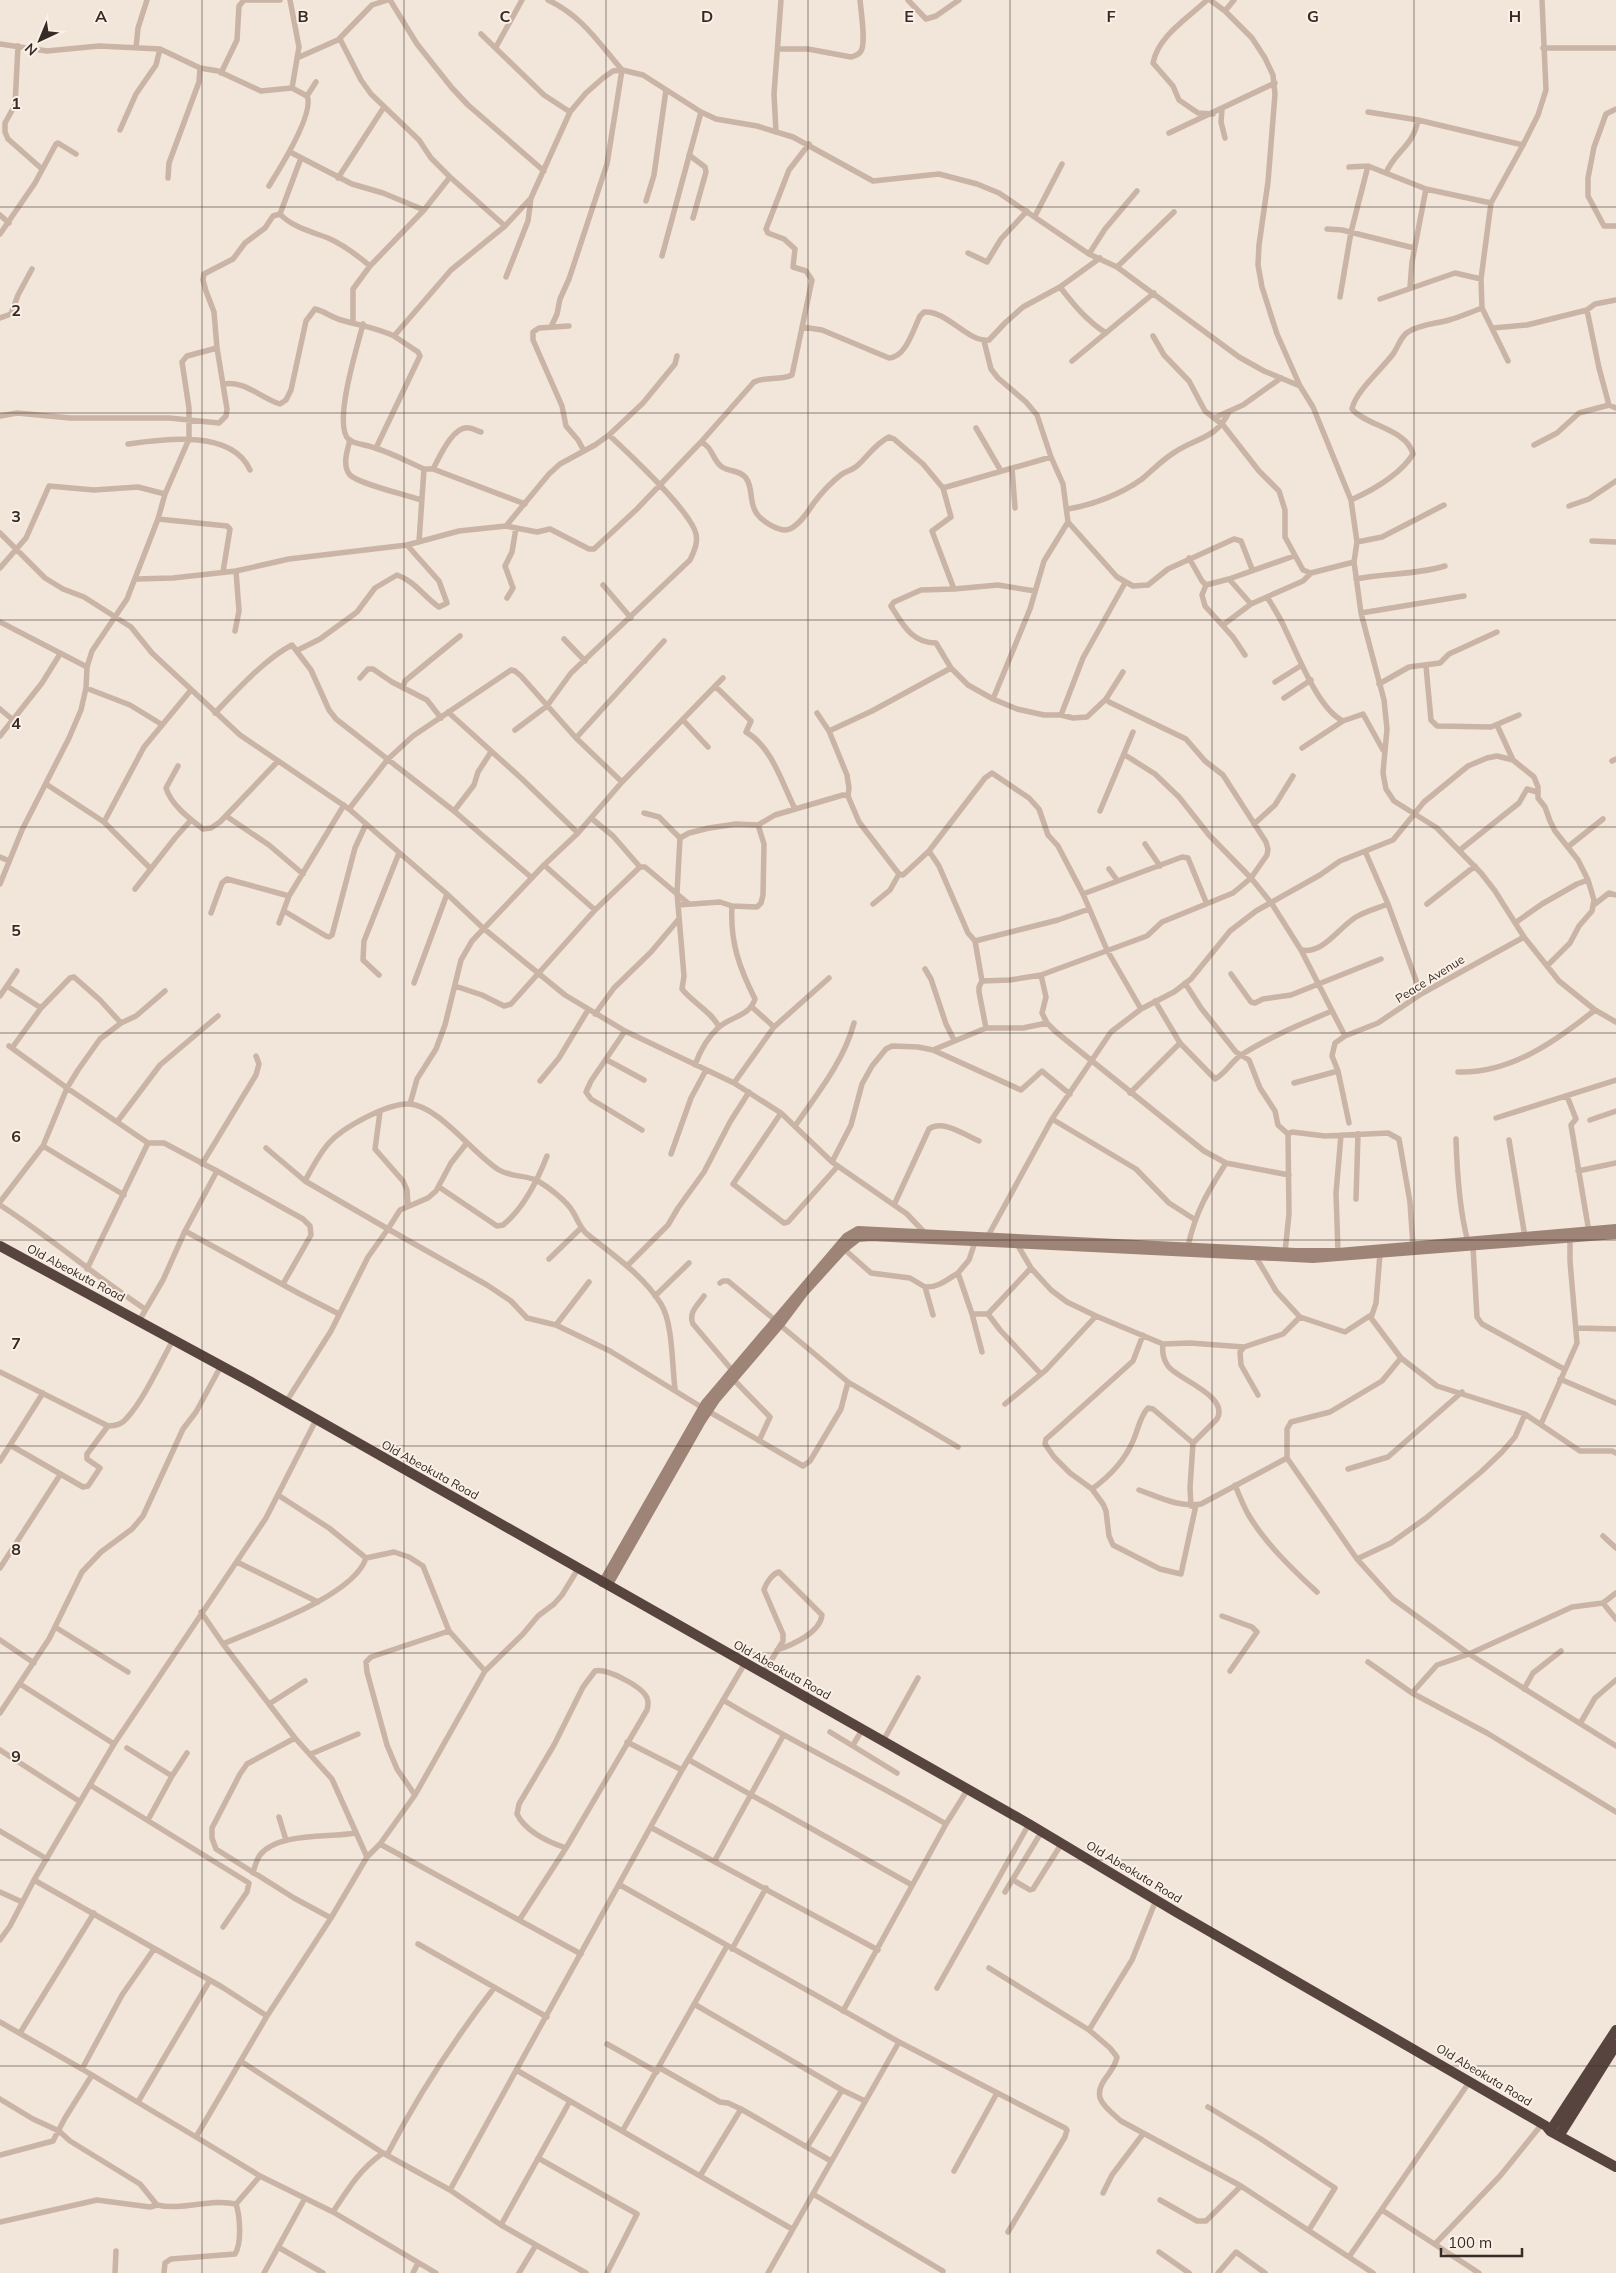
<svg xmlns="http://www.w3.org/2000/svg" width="1616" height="2273" viewBox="0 0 1616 2273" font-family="Mulish,sans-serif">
<rect width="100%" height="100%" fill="#f2e5da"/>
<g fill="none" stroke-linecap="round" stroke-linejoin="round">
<path stroke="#cab4a5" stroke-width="5.5" d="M290 0 299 47 292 88
M390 0 417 44 452 88 468 105 544 171
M548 0C582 16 598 42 622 70L607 164 569 279 560 299 557 314 551 327
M908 0 926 19 936 16 959 0
M1207 0C1188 18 1158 36 1153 63L1173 86 1179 100 1198 113 1213 114
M1210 0 1225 11 1252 38 1265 58 1273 75 1275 94 1268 182 1259 245 1258 265 1262 287 1277 334 1300 386 1313 407 1351 500 1357 542 1354 562 1361 613 1384 700 1387 729 1383 773 1386 789 1394 801 1437 828 1481 873 1495 891 1524 937 1559 981 1595 1010 1616 1022
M1225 11 1234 0
M481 34 544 95 570 112
M339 39 372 5 388 0
M0 44 47 51 99 46 160 49 200 68 218 71 261 91 292 88 307 96C315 113 279 170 269 186
M18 46 15 105 5 123V132L8 139 42 169
M496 47 522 0
M136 48 138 28 147 0
M1543 48H1616
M778 49H808L851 57C855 56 859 55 861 51 866 43 861 11 860 0
M297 58 340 39 361 80 371 94 419 140 431 158 450 177 505 226
M221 73 237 40 239 6 244 0H280
M307 96 316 82
M1222 109 1221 122 1225 138
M1616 109 1606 114 1594 147 1588 178V196L1604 226H1616
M1368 112 1418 120 1523 145
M120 130 136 94 156 65 160 49
M776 132 774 94 781 0
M1169 133 1275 83
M290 152 352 184 383 193 424 210
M689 155 705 167 706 172 693 218
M1349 167 1368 166 1426 189 1491 203
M1386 173C1395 151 1413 147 1418 120
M168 178 169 163 199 82 200 68
M338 178 384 107
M646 201 654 175 666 90
M280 214C292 227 312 232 328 238 344 245 357 255 370 266
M280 214 301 158
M0 215 9 223
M1035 216 1062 164
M1327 229 1342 230 1414 248
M0 234 35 183 56 144 58 143 76 154
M968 253 987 262 1001 239 1027 211
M1089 254 1105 229 1137 191
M662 256 701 112
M1117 267 1174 212
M506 277 528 221 531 198
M1060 287C1074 305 1087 321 1106 333
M1410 287 1412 262 1426 189
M1340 297 1351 232 1368 166
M1380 299 1455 273 1481 279
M1587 310 1599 368 1609 405
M0 318 11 314 18 295 32 269
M353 322V289L370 266 424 210 450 177
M363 324C358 345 332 425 349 440 355 444 367 445 375 448 392 453 408 462 424 469H433L525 504
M569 326 539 328 533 332V340L562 406 566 426 578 440 584 451
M802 327 822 330 889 358C906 357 913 330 920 316L924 312C947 310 968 343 989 340L1005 323 1023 307 1060 287 1100 258
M1493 328 1527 325 1587 310 1595 304 1616 300
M1153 336 1164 355 1189 381 1205 411 1223 425 1259 471 1279 491 1285 510V537L1303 570 1311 573 1354 562
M984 341 991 369 998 378 1026 402 1037 415 1051 457 1063 484 1068 522 1044 561 1030 609 993 699
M1072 361 1154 293
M1508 361 1482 308 1481 279 1491 203 1523 145 1538 115 1546 90 1542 0
M224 384C244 380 261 398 280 404L286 400 291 390 306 321 315 309C324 311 331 317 341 320 361 326 374 327 394 336L451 270 505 226 531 198 570 112 586 93 603 78 613 71 622 70 643 75 701 112 716 119 757 126 793 137 873 181 939 174 977 184 999 193 1089 254 1117 267 1239 357 1264 371 1300 386
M0 416 17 413 70 418H169L219 423 226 416 227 409 217 348 214 312 206 291 203 280 204 274 233 259 245 243 265 228 273 216 280 214
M1214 418 1243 405 1281 378
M976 428 1001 471
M350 440C347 451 342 466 350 475 359 484 407 495 421 500
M701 442C713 447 712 460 722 467 730 472 740 470 746 478 754 489 748 502 757 514 762 521 776 530 786 530 796 529 808 512 813 504 822 492 830 483 842 474 847 471 853 470 858 465 869 455 875 444 889 437L894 439 923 464 943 488 1051 457
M128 444C163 439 232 429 250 470
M1534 445 1557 433 1579 413 1609 405 1616 408
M376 448 420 356 418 352 394 336
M1012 468 1015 508
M433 469C439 458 453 425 469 428 473 428 477 431 481 432
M943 488 951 517 932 531 954 589
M1351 500C1373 490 1400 475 1413 454 1407 429 1366 426 1352 409 1355 392 1382 369 1393 354 1398 347 1401 336 1408 332 1421 324 1435 324 1449 320 1460 317 1471 312 1482 308
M1569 506 1589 499 1616 481
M1068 509C1093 505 1121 494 1142 479 1153 470 1163 459 1175 452 1198 437 1216 439 1229 412
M158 519 227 526 230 529 223 572
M1068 522 1117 577 1133 586 1148 585 1168 569 1234 539 1241 541 1252 569
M506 526 549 474 560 464 595 445 609 435 643 403 675 364 677 356
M0 533 45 578 63 589 84 597 131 627 152 653 240 735 349 809 447 894 483 928 565 995 625 1031 734 1083 781 1113 832 1162
M1592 541 1616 542
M419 542 424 469
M1357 542 1382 537 1444 505
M1189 558 1202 581 1206 585 1229 579 1294 556
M0 568 26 538 49 486 94 490 138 487 165 494
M136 579 173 578 236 571 289 559 407 545 459 531 506 526 537 532 550 529 589 549H594L637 509 701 442 754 382C766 376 780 381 792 375L812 280 806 271 793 267 795 249 784 239 768 233 766 229 789 170 809 144
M1229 579 1251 604
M1356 579C1386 573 1416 575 1445 566
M603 585 631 618
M1206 585 1202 595 1205 606 1233 637 1245 655
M1035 591 998 585 954 589 921 590 894 602 891 606C903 625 912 643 936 643L951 668 968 685 993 699 1017 709 1044 715H1061L1073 718 1087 717 1106 699
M1267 597C1274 608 1281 619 1286 631 1298 655 1318 709 1343 721L1363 714 1383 750
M507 598 513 588 505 566 512 552 516 528
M1361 613 1464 596
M0 622 87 667
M1223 625 1251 604 1303 581 1311 573
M235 631 239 611 236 571
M564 639 585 661
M298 650 320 639 357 612 375 588 397 575C415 581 423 596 439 607L447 603 439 581 407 545
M1426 666 1431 720 1437 726 1491 727 1519 715
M360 678 368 669H373L392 682 427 700 441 718
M1275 682 1302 665
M1379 684 1409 667 1440 663 1449 654 1497 632
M715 686 751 721 746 732C772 747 782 783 795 809
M86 688 130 705 161 724
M403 688 405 681 460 636
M1284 698 1311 680
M0 709 13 720
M448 712 521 778 578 833
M215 713C236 691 266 658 292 645L311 670 329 710 336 719 454 811 532 878
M817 713 829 731 847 775 849 788 848 796 859 822 899 874
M1061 715 1083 658 1125 583
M683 720 708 747
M1497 725 1513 760 1534 777 1538 787V798L1545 807 1550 821 1555 831 1578 860 1588 880 1594 900 1592 911 1579 926 1570 943 1547 966
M515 730 547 706 571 673 690 560C694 551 698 544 696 534 691 511 628 453 609 435
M829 731 872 711 951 668
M0 736 42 683 60 654
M576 738 664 641
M1302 748 1343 721
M1125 755 1155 774 1179 797 1209 835 1251 878 1272 904 1301 950 1345 1036
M1612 761 1616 759
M178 766 166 788C171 805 190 819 203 829L211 828 220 822 278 761
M46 784 104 822 151 869
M349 809 388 759 413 736 511 670 515 671 521 676 576 738 622 782
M454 811 474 785 478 772 491 752
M1100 811 1133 732
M644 813 659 817 680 838 677 893 684 976 682 989C693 1003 711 1011 719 1027
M226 816 269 845 303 874
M591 818 613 836 640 867
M104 822 144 747 191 690
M1254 824 1275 805 1293 776
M680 838 689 833 709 828 736 824 758 825 775 815 843 795 848 796
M1145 844 1160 866
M1569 846 1603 819
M1460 850 1519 803 1527 789 1537 792
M929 851 939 866 968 933 975 941 982 981
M1365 851 1388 904 1421 994
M0 857 9 861
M544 865 595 910
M1109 869 1117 880
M899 874 903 875 929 851 985 778 992 773 1029 798 1039 809 1048 835 1058 846 1083 894 1107 950 1141 1009
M0 884 22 830 69 738 81 710 86 688 87 667 92 651 127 599 158 519 165 494 189 439V408L182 362 187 356 217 348
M135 889 175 838 191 820
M1083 894 1182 857 1188 858 1206 902
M873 904 890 890 899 874
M1427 904 1475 866
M1595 904 1609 893 1616 895
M678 905 720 902 732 906 757 907 761 903 763 895 764 844 758 825
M284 911 326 936 329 937 332 935 355 848 366 824
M211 913 222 883 227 879 289 896
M279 923 289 896 344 805
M1515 923 1542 904 1577 884 1588 880
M975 941 1058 920 1089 909
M1301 950C1324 954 1338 928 1356 917 1366 911 1378 908 1388 904
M925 969 931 979 946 1024 954 1040
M1231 974 1251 1002 1255 1003 1263 999 1291 995 1381 959
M379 975 363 960 364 941 399 853
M1041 975 1046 997 1042 1013 1047 1023 1056 1032 1204 1151 1226 1163C1207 1193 1196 1211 1188 1246
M414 983 447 894
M1185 983 1201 1008 1236 1052 1249 1060 1260 1088 1275 1111 1278 1125 1288 1134
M7 986 41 1008
M455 986 482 995 504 1006 511 1004 595 910 640 867H645L689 904
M0 996 17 971
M1155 1001 1180 1043 1215 1079C1225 1074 1231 1062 1241 1055 1269 1037 1301 1024 1332 1011
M752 1007 774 1027
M595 1014 614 988 651 952 678 920
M986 1028 979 992V987L982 981 1010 980 1041 975 1147 936 1162 922 1233 893 1251 878 1267 855 1268 849 1266 842 1223 775 1205 761 1186 739 1109 702 1106 699 1123 672
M625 1031 591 1081 586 1092 591 1099 642 1130
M9 1046 67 1088 148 1143H164L217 1171
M12 1048 41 1008 70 978 74 977 100 1000 121 1023
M933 1050 986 1028H1023L1047 1023
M607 1060 644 1080
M695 1065C700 1051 707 1038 718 1028 731 1016 749 1017 755 999 739 967 730 942 732 906
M1458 1072C1510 1074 1556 1041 1595 1010
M540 1081 559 1058 588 1010
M734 1083 774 1027 829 978
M1294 1083 1338 1071
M1130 1093 1180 1043
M1567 1096 1576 1119 1571 1125 1589 1232
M410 1104 417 1079 436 1049 445 1025 461 960 472 941 544 865 578 833 622 782 723 678
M380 1112 375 1149 403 1181 407 1190 408 1206
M781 1113 733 1184 784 1223 788 1222 837 1167
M1496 1118 1616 1080
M1052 1119 1136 1169 1169 1203 1194 1219
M1590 1120 1616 1111
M117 1122 160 1065 218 1016
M1349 1123 1338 1071 1332 1056 1335 1043 1345 1036 1378 1023 1421 994 1524 937
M795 1126C817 1094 844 1061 854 1023
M1456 1139C1457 1173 1459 1209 1468 1242
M1509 1140 1525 1237
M43 1146 124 1195
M266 1148 305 1181 388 1229 400 1210 428 1198 436 1191 451 1163 466 1144
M671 1154 691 1098 706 1070
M1226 1163 1289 1175
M202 1164 256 1075 259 1064 256 1056
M1578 1171 1616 1163
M305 1181C312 1168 319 1154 329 1143 343 1127 388 1103 409 1104 438 1105 474 1155 499 1170 511 1177 524 1175 536 1180 547 1186 567 1201 573 1212 578 1220 580 1228 587 1234 613 1255 643 1275 661 1304 673 1323 672 1366 675 1389
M439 1187 497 1226 503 1225C523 1209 538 1179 547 1156
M1356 1199 1358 1134
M0 1202 43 1146 67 1088 78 1070 100 1039 121 1023 136 1016 165 991
M0 1205C50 1237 95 1276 145 1309
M894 1205 929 1129C942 1119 965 1135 979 1141
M185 1231 300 1294 339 1314
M924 1232 907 1214 832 1162 851 1125 862 1084 872 1066 886 1049 892 1046 918 1047 933 1050 1021 1090 1042 1071 1070 1094
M988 1236 1052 1119 1111 1032 1141 1009 1174 992 1191 979 1230 931 1256 911 1320 875 1340 861 1393 840 1424 802 1468 766 1487 758 1497 756 1513 760
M975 1242 969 1260 958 1273 972 1314H988L1031 1268
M1017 1244 1031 1268 1051 1290 1067 1302 1096 1316 1163 1344 1190 1343 1244 1347
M1473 1247 1477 1317 1482 1324 1564 1369
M844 1249 871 1273 910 1278 925 1287 933 1315
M1285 1252 1289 1214 1288 1134 1292 1132 1325 1136 1388 1133 1399 1139 1410 1202 1413 1246
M1338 1252 1336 1193 1341 1135
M1380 1254 1376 1303 1371 1318 1401 1358 1437 1386 1525 1414 1580 1451H1612L1616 1453
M1256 1257 1276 1291 1300 1317 1345 1332 1371 1315
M549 1259 581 1228
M627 1266 668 1225 678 1208 704 1172 730 1122 749 1092
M87 1269 148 1143
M720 1283 723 1281H728L775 1320
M925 1287C938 1288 948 1279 958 1273
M655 1296 689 1263
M704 1296C698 1305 688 1312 693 1324L732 1370
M972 1314 982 1352
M988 1314 1000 1330 1041 1374
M139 1321 163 1280 185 1231 217 1171 303 1219 310 1226 311 1235 283 1284
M556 1325 589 1282
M780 1325 848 1382 958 1447
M1576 1328 1616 1329
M1143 1335 1133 1361 1053 1433 1046 1439 1045 1444 1054 1457 1070 1473 1092 1489 1103 1504 1106 1511 1109 1536 1113 1545 1160 1569 1181 1574 1196 1505
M1163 1344C1162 1351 1163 1359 1168 1366 1177 1379 1230 1396 1217 1419L1193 1443 1190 1488 1191 1506
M1401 1358 1382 1381 1330 1412 1291 1422 1287 1429V1458L1357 1559 1393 1599 1469 1654 1616 1746
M0 1372 108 1426C114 1426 122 1424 126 1419 144 1400 160 1363 173 1340
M733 1379 770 1417 759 1441
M1560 1379 1616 1403
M1258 1395 1241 1365 1240 1352 1244 1347 1283 1334 1300 1317
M286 1402 331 1331 368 1257 388 1229 487 1285 511 1301 527 1318 556 1325 610 1351 703 1408
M1005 1404 1046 1370 1096 1316
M708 1411 803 1466 810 1461 841 1409 848 1382
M1541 1424 1577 1343 1570 1261V1239
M10 1445 83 1487 88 1486 100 1468 87 1459V1454L108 1426
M0 1461 43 1393
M1348 1469 1388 1457 1462 1392
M1235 1485C1239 1495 1243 1505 1248 1514 1265 1543 1292 1569 1317 1592
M1092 1489C1110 1476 1124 1462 1133 1441 1138 1430 1140 1416 1148 1408L1153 1409 1193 1443
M1139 1490C1159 1497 1180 1508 1201 1504L1287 1458
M278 1495 329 1528 366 1558 394 1552 409 1557 423 1566 449 1631 485 1671
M1603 1536 1616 1548
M1357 1559 1391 1543 1426 1518 1481 1472 1502 1452 1515 1437 1525 1414
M237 1562 318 1602
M0 1568 60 1475
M1603 1603 1616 1619
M201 1612 223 1644 295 1738 332 1779 367 1857
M1222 1616 1252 1627 1257 1632 1230 1671
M55 1627 128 1672
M0 1640 34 1663
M223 1644C259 1628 354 1596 366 1558
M1368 1662 1412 1693 1487 1733 1616 1812
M763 1674 783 1641V1634L764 1590C766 1583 772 1574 779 1572L822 1615C820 1633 792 1645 777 1650
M20 1684 114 1744
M1524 1689 1533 1673 1561 1651
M1412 1693 1437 1665 1469 1654 1572 1607 1603 1603 1616 1593
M723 1700C796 1744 873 1781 946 1824L843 2011
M269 1704 305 1681
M0 1713 49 1639 82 1572 101 1552 132 1529 143 1516 183 1429 196 1412 221 1366
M1581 1722 1595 1698 1616 1680
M830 1732 897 1773
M295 1738 247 1764 240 1774 212 1828V1838L216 1849 294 1898 331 1918
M883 1741 918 1678
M627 1742 682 1770
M853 1745 862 1730
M127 1748 172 1776
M0 1750 79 1801
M311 1754 358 1734
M689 1760 912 1885
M90 1785 249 1883 247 1892 223 1927
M415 1795 397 1769 387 1745 367 1672 366 1662 371 1657 449 1631
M279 1817 286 1840
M148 1820 172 1776 187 1753
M946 1824 968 1789
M652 1828 878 1950
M0 1831 47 1859
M380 1844 581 1954
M715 1860 783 1736
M253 1873C255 1867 256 1860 260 1855 278 1832 329 1838 355 1833
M34 1880 222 1987 267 2016
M1013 1880 1030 1890 1033 1889 1062 1843
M620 1885 899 2042 1065 2128 1067 2130 1065 2137 1008 2232
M0 1892 22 1902
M1005 1892 1042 1831
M520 1919 566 1848 647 1710C648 1706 649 1702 647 1698 642 1686 606 1668 595 1671L583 1687 554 1745 519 1804 517 1814C526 1832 548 1842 566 1848
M0 1940 10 1926 34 1880 114 1744 266 1518 316 1420
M418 1944 547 2017
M154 1949 122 1995 82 2069 196 2137
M732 1949 766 1888
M989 1968 1089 2030 1132 1960 1156 1900
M937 1988 1029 1824
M694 2004 842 2090 865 2101
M0 2022 82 2069
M1089 2030 1110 2048 1117 2057C1116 2064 1112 2069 1108 2075 1090 2097 1103 2105 1121 2121L1241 2186 1373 2273
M20 2033 94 1913
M607 2044 657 2072
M242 2062 383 2153 450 2190 501 2225 536 2245 519 2273
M660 2068 720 2102 728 2103 741 2109 831 2161
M518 2071 792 2229
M0 2099 33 2119 59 2131 70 2141 140 2184 157 2205C183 2211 210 2198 236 2204
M138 2102 210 1980
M1208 2107 1261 2139 1335 2188 1309 2230
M623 2130 727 1946
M807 2147 842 2090
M0 2155 53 2141 65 2118 92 2075
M387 2155C417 2097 454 2040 494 1988
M538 2158 637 2214 607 2273
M954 2171 997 2093
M700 2176 741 2109
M450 2190 682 1770 745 1663
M1103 2193 1112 2175 1143 2134
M813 2194 943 2271
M1160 2200 1197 2221H1206L1241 2186
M236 2204 260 2176
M1382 2210 1479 2273
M333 2212C348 2189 360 2169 383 2153
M0 2222 97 2200 150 2207 157 2205
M501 2225 570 2101
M1436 2243 1500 2176 1542 2124
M536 2245 586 2273
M278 2247 323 2273
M1159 2252 1189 2273
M1349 2257 1470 2081
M115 2273 116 2251
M164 2273 165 2263 171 2259 235 2254C242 2243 240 2216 236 2204
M264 2273 304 2200
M413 2273 418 2263
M436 2273 333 2212 260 2176 196 2137 267 2016 331 1918 367 1857 380 1844 415 1795 485 1671 523 1634 538 1616 554 1604 562 1595 578 1569
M768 2273 899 2042
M1218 2273 1236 2252 1265 2273"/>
<path stroke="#9e8377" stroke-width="8" d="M602 1583 705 1403 846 1237 858 1230 1296 1252H1338L1616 1228
M608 1586 702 1421 716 1400 780 1325 804 1293 844 1249 858 1238 871 1237 1313 1259 1616 1235"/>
<path stroke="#57443e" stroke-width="10" d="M0 1246 251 1382 1029 1824 1176 1912 1546 2126 1550 2131 1616 2167
M1550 2131 1616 2030
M1559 2136 1616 2045"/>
</g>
<path fill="none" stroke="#362b27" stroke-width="1" stroke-opacity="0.55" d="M202 0V2273M404 0V2273M606 0V2273M808 0V2273M1010 0V2273M1212 0V2273M1414 0V2273M0 207H1616M0 413H1616M0 620H1616M0 827H1616M0 1033H1616M0 1240H1616M0 1446H1616M0 1653H1616M0 1860H1616M0 2066H1616"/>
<g text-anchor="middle" stroke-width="4" stroke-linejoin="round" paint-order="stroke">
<g font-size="12" fill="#362b27" stroke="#faf0e6">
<text transform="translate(1430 979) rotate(-32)" y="4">Peace Avenue</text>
<text transform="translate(76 1273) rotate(28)" y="4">Old Abeokuta Road</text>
<text transform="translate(430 1470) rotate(29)" y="4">Old Abeokuta Road</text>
<text transform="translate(782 1670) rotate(29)" y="4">Old Abeokuta Road</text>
<text transform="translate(1134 1872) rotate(31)" y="4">Old Abeokuta Road</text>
<text transform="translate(1484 2075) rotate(31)" y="4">Old Abeokuta Road</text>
</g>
</g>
<g font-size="16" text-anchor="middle" font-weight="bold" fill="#362b27" stroke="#faf0e6" stroke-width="4" stroke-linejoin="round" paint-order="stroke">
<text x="101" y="22">A</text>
<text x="303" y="22">B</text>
<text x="505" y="22">C</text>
<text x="707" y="22">D</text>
<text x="909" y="22">E</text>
<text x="1111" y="22">F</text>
<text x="1313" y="22">G</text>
<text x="1515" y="22">H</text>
<text x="16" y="109">1</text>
<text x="16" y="316">2</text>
<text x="16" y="522">3</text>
<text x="16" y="729">4</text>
<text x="16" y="936">5</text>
<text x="16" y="1142">6</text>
<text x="16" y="1349">7</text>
<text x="16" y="1555">8</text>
<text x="16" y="1762">9</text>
</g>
<g transform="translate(40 40) rotate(224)" stroke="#faf0e6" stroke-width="4" paint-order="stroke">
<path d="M0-4L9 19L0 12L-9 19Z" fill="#362b27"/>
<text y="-8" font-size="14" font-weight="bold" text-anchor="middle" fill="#362b27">N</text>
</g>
<path d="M1441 2248v8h81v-8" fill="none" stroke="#362b27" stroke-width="2.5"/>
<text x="1448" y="2248" font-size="15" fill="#362b27" stroke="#faf0e6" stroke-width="4" paint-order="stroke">100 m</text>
</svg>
